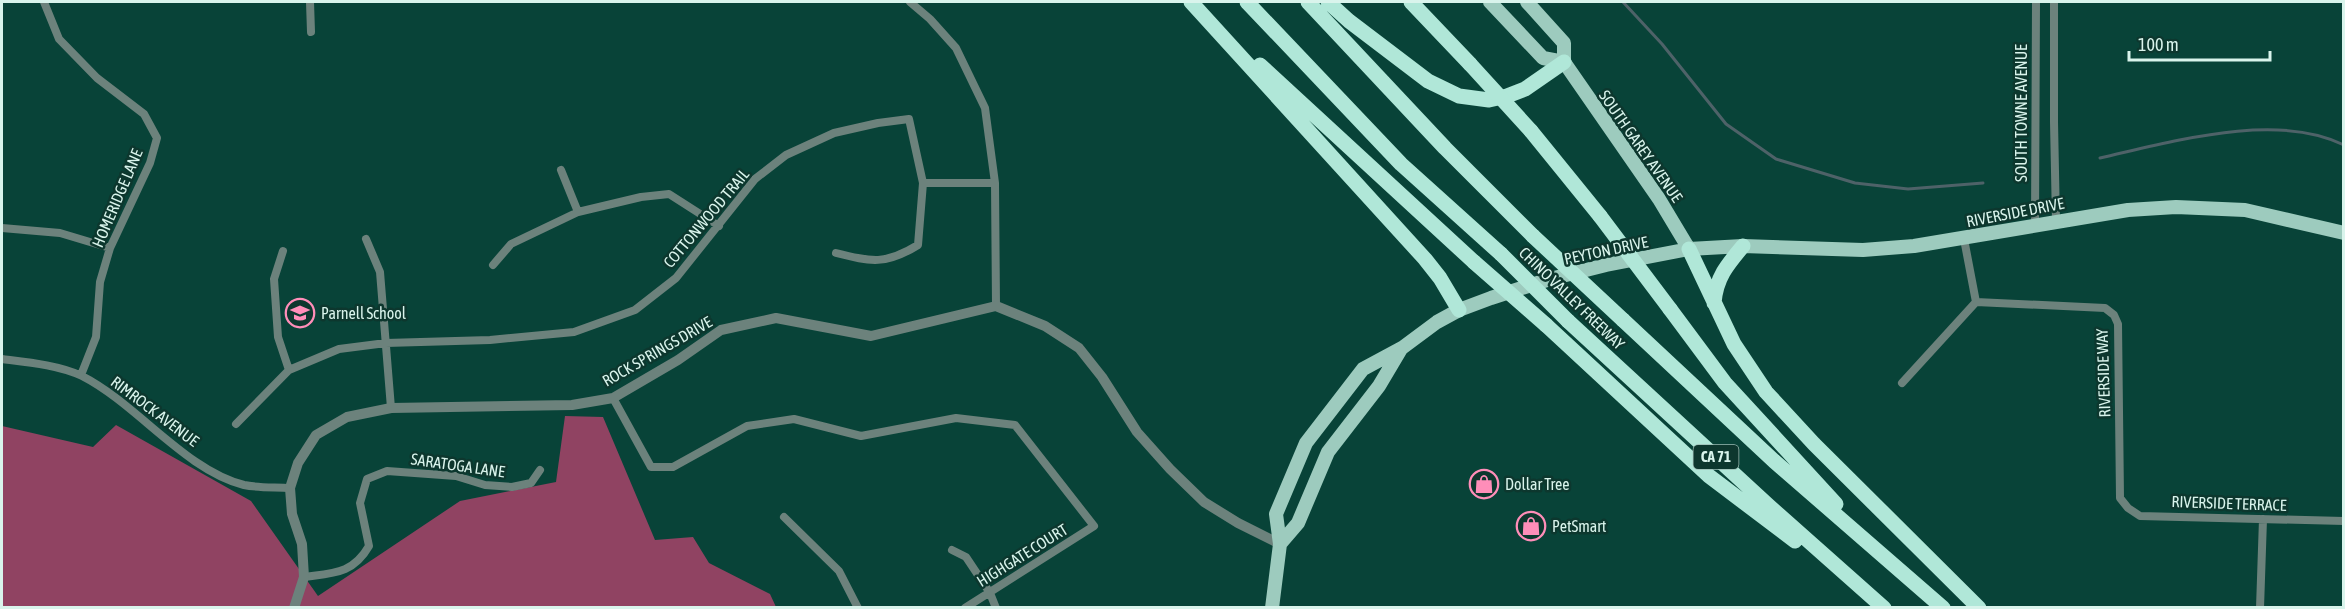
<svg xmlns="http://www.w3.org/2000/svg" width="2345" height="609" viewBox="0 0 2345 609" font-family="'Asap Condensed',sans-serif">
<rect width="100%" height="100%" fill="#084338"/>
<path fill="#904362" d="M565 416 603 417 655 540 693 537 709 563 770 594 776 607 2 608V426L93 447 116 425 251 501 318 596 460 501 556 482Z"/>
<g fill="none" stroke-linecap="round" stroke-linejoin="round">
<path stroke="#4e6268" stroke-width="3" d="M1623 2 1662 44 1726 124 1776 159 1855 183 1908 189 1983 183
M2100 158C2171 142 2276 111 2344 145"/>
<path stroke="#6c827c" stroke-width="8" d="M44 2 59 39 97 78 144 114 157 138 150 163 110 248 100 282 96 337 81 375
M310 2 311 32
M910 2 930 19 956 48 985 108 995 183 996 306
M2054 2V122L2056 221
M561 170 578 212
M923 183H995
M2035 224 2036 2
M2 228 60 233 110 248
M366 239 380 272 391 408
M1964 239 1976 302
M283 251 274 279 278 337 289 370
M493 265 511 244 578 212 641 197 669 194 719 226
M1976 302 2105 308 2114 315 2118 324 2120 498 2128 508 2140 516 2344 521
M2 359C26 362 59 365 82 376 137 404 185 470 244 485 258 488 275 487 290 488
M1902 383 1976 302
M613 398 651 467H673L747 426 794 419 861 436 956 418 1015 425 1094 526 965 608
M236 424 289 370 339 349 386 343 490 340 574 332 635 310 676 278 755 179 786 155 834 133 878 123 909 119 923 183 918 245C886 265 871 262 836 253
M784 517 839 571 858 608
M952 550 966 557 990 593 996 608
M304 577C333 573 353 574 369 546L360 503 367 479 387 471 456 476 485 485 512 487 531 483 540 470
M2260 608 2263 519"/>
<path stroke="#6c827c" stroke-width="10" d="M294 608 304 577 302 544 292 514 290 488 298 463 316 435 347 417 391 408 572 405 613 398 678 360 721 330 776 318 871 336 996 306 1045 326 1079 348 1102 377 1137 432 1170 469 1204 502 1238 523 1280 544"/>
<path stroke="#9dcbbe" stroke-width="14" d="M1490 2 1543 58 1564 62
M1527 2 1564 43V62L1659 199 1689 249
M1280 544 1298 523 1328 452 1379 386 1401 349
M1272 608 1280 544 1276 514 1306 443 1363 369 1402 348 1437 322 1459 310 1491 298 1550 279 1606 265 1689 249 1743 246 1863 250 1914 246 2128 210 2176 207 2245 210 2344 233"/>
<path stroke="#b0e7d8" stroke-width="15" d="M1191 2 1425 259 1440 278 1459 310
M1247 2 1401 164 1501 254
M1308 2 1445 148 1533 236
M1328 2 1349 21 1428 81 1459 96 1489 100 1507 96 1525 89 1564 62
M1411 2 1470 64
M1260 65 1474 262
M1531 131 1600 216
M1689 249 1734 344 1766 392 1814 444 1979 608
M1714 303C1716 278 1727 265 1743 246
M1670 309 1725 383 1836 504
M1623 320 1774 461 1943 608
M1568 321 1769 506 1884 608
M1546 325 1709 476 1795 541"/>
<path stroke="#b0e7d8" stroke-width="15" d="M1470 64 1531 131
M1600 216 1670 309
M1533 236 1623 320
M1501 254 1568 321
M1474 262 1546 325"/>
</g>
<defs>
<g id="school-ring" transform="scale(1.5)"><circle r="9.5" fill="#0d372e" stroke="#ff8eb9" stroke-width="1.5"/><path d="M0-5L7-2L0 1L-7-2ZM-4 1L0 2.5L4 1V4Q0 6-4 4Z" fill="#ff8eb9"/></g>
<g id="shop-ring" transform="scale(1.5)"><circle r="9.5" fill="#0d372e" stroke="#ff8eb9" stroke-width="1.5"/><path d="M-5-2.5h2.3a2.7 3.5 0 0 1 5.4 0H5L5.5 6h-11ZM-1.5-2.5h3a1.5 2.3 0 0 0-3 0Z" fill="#ff8eb9"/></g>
</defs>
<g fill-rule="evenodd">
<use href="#school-ring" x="300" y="313"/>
<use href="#shop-ring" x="1484" y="484"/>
<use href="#shop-ring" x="1531" y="526"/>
</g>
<g text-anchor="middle" stroke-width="5" stroke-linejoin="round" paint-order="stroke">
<rect fill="#0d372e" stroke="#9cbbb3" stroke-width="1.5" x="1693.5" y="445" width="45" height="24" rx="4.5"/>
<g font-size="15" font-weight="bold" fill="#d9f4ec">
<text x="1716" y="462">CA 71</text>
</g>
<g font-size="16" fill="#d9f4ec" stroke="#0d372e">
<text transform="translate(2021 113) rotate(-90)" y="6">SOUTH TOWNE AVENUE</text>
<text transform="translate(1641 146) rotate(55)" y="6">SOUTH GAREY AVENUE</text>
<text transform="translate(117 198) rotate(-67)" y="6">HOMERIDGE LANE</text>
<text transform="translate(2015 212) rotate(-11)" y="6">RIVERSIDE DRIVE</text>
<text transform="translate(706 218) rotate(-50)" y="6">COTTONWOOD TRAIL</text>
<text transform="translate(1606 250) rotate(-12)" y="6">PEYTON DRIVE</text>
<text transform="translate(1572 298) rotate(44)" y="6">CHINO VALLEY FREEWAY</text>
<text transform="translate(657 351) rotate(-30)" y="6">ROCK SPRINGS DRIVE</text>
<text transform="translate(2103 373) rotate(-92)" y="6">RIVERSIDE WAY</text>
<text transform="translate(155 411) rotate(37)" y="6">RIMROCK AVENUE</text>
<text transform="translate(458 465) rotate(8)" y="6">SARATOGA LANE</text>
<text transform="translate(2229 503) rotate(2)" y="6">RIVERSIDE TERRACE</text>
<text transform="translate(1022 555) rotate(-32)" y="6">HIGHGATE COURT</text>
</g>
<g font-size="16" fill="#d9f4ec" stroke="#0d372e" text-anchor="start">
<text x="321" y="319">Parnell School</text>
<text x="1505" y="490">Dollar Tree</text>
<text x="1552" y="532">PetSmart</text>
</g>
</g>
<rect width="2345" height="609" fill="none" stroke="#d9f4ec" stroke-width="6"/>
<path d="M2129 51v9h141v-9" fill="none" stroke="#d9f4ec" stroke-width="3"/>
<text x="2138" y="51" font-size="18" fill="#d9f4ec" stroke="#0d372e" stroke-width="4.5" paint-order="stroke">100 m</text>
</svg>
